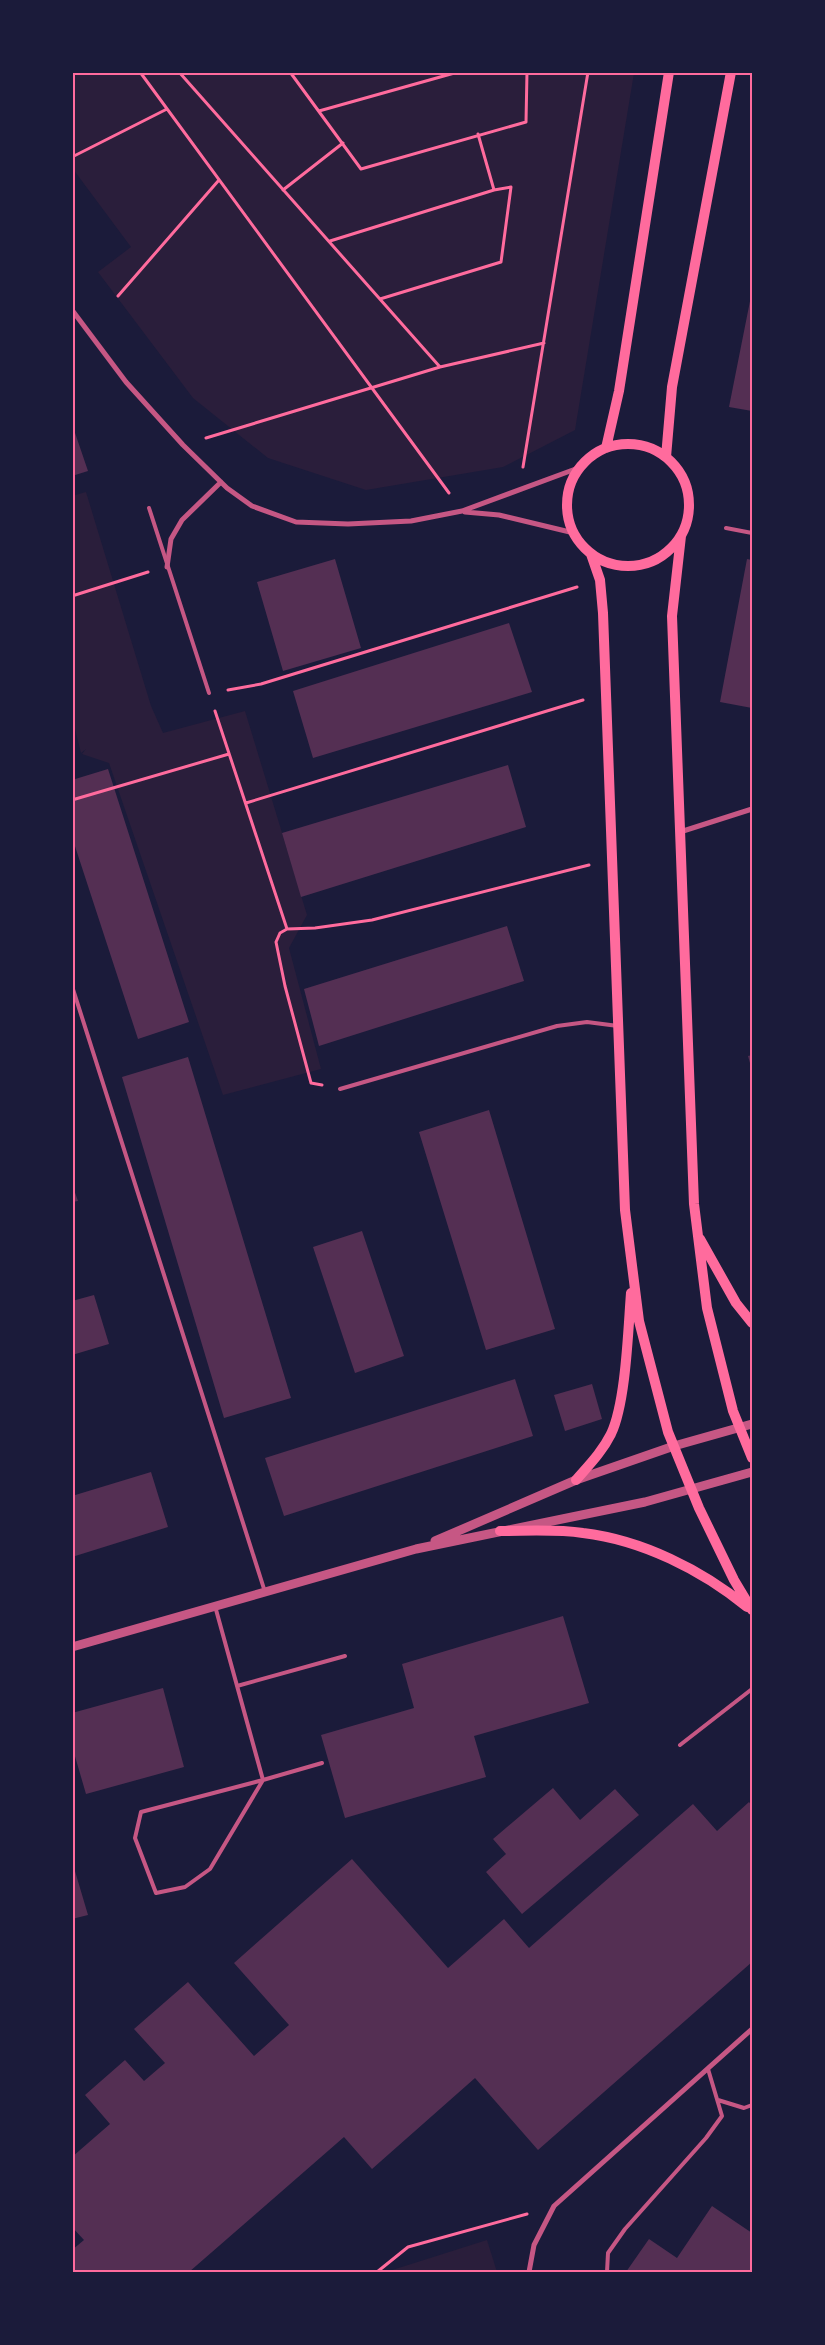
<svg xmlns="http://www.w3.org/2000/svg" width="825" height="2345" viewBox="0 0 825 2345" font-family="'Fira Sans Condensed',sans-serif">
<rect width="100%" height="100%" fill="#1b1b3a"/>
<path fill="#2a1e3b" d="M73 73H634L575 430 503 467 366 490 268 458 193 398 98 272 131 247 73 169Z
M86 492 151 706 163 733 245 711 307 915 289 948 321 1069 223 1095 109 763 82 754 86 749 81 753 73 721 72 496Z
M487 2240 497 2272H386Z"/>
<path fill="#542f53" d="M752 291V411L729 407Z
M72 424 88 471 72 476Z
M335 559 361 648 283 671 257 582Z
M747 559 752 560V708L720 702Z
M509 623 532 692 313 758 293 691Z
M508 765 526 827 301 897 282 833Z
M108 769 189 1022 138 1039 72 837V780Z
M507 926 524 981 319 1046 304 989Z
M752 1055V1070L748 1056Z
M188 1057 291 1398 224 1418 122 1077Z
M489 1110 555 1329 486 1350 419 1132Z
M72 1184 78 1201 72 1202Z
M362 1231 404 1356 355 1373 313 1247Z
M94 1295 109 1344 72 1355V1301Z
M515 1379 533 1436 284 1516 265 1458Z
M592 1384 602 1419 565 1431 554 1395Z
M151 1472 168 1527 72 1557V1496Z
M563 1616 589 1703 474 1736 486 1777 345 1818 321 1735 414 1708 402 1664Z
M163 1688 184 1767 86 1794 72 1746V1713Z
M553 1788 580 1820 615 1789 639 1815 522 1914 486 1872 506 1854 493 1839Z
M749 1802 752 1806V1962L538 2150 475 2078 372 2169 344 2137 189 2272H72V2250L84 2240 72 2227V2157L110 2124 85 2095 125 2060 144 2081 165 2063 134 2029 188 1982 254 2056 289 2025 234 1963 352 1859 448 1968 504 1919 529 1948 693 1804 717 1831Z
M72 1861 88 1915 72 1919Z
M712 2206 752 2233V2272H626L649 2239 677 2258Z"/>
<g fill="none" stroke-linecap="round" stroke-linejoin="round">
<path stroke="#ff6b9d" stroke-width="3" d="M140 72 449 493
M179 72 440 367 544 343
M290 72 361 169 526 122 527 72
M319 111 458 72
M478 134 494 190
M72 157 167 109
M283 190 343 143
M330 241 494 190 511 187 501 262 380 299
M118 296 219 180
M206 438 440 367
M523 467 588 72
M72 596 148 572
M228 690 261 684 577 587
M215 711 287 929 315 928 372 920 589 865
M72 800 229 754
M246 803 583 700
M287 929 280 933 276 942 285 986 311 1083 322 1085
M377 2272 408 2247 527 2214"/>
<path stroke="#c65784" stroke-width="4" d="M149 508 209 693
M726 528 752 533
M72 986 265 1592
M340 1089 557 1026 587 1022 618 1026
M215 1606 263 1780 322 1763
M237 1686 345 1656
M680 1745 752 1689
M263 1780 210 1869 185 1887 156 1893 135 1838 141 1812Z
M718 2100 744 2108 752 2105
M607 2272 608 2253 625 2229 706 2138 722 2116 708 2069"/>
<path stroke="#c65784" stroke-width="5" d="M72 310 126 382 183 445 227 488 252 506 296 522 348 524 411 521 462 511 581 467
M465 512 499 515 574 533
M167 567 171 539 182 520 221 482
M680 832 752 809
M529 2272 534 2245 554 2206 752 2029"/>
<path stroke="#c65784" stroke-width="9" d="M435 1541 576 1480 674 1446 752 1424
M72 1647 416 1549 645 1502 752 1472"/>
<path stroke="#ff6b9d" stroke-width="10" d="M567 505a61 61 0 1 1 122 0a61 61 0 1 1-122 0Z
M606 448 619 391 669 72
M666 457 672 387 731 72
M681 536 672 616 694 1204 707 1308 733 1411 752 1458
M591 554 600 580 603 613 625 1210 639 1321 668 1432 699 1508 734 1580 752 1610
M700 1239 736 1303 752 1323
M576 1480C589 1465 602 1452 611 1434 626 1402 628 1331 631 1293
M500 1531C527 1531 556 1529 583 1533 642 1540 702 1570 747 1607"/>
</g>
<rect width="825" height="2345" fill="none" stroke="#1b1b3a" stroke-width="148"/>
<rect x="74" y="74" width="677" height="2197" fill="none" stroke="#ff6b9d" stroke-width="2"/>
</svg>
